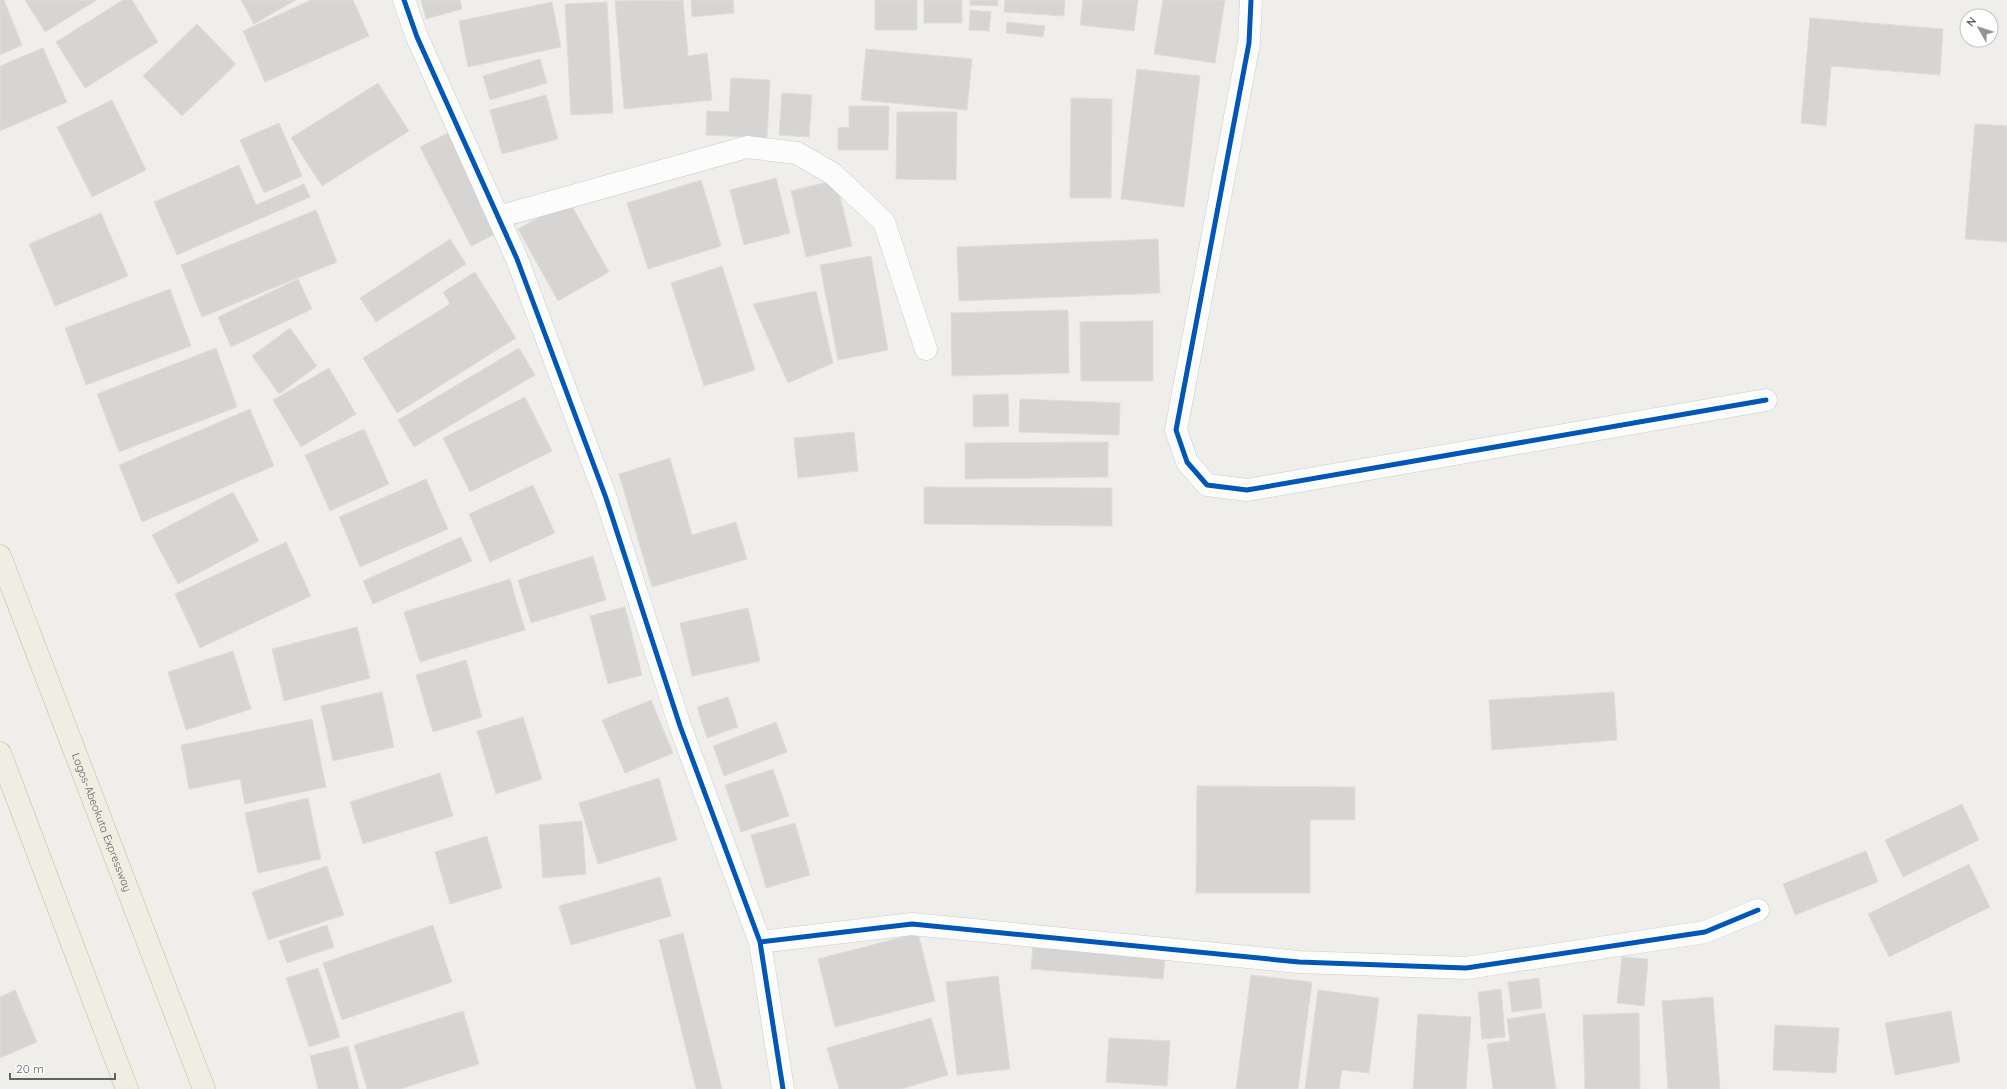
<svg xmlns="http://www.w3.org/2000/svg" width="2007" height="1089" viewBox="0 0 2007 1089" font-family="Quicksand,sans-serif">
<rect width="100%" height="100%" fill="#efeeea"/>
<path fill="#d6d5d3" stroke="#deddd9" d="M0 0H4L22 45 0 55Z
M25 0H97L45 32Z
M123 0H132L158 42 85 88 56 42Z
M241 0H296L254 24Z
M311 0H353L369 36 265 82 243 31Z
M421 0H460L462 9 426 19Z
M683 0 688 56 707 53 712 100 624 109 615 1Z
M691 0H733L734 13 692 17Z
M875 0H917V30H875Z
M924 0H962V23H924Z
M970 0H998V6L970 5Z
M1005 0H1065L1064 16 1004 12Z
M1083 0H1138L1134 31 1080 25Z
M1163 0H1225L1215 63 1154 54Z
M552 2 561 47 468 67 459 21Z
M607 2 613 113 571 115 565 4Z
M970 10 991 12 989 31 969 30Z
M1810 18 1943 29 1940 75 1831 66 1826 126 1801 123Z
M1007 22 1045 26 1043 37 1006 33Z
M197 24 236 64 182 116 143 76Z
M43 48 67 102 0 131V66Z
M866 49 972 59 967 110 861 100Z
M540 59 547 83 490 100 483 76Z
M1137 69 1200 76 1184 207 1121 199Z
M731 78 770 80 767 138 706 135 707 111 729 112Z
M378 83 409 131 322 186 291 138Z
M782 93 812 95 809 137 779 135Z
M546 95 558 139 502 154 490 110Z
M1071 98 1112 99 1111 198H1070Z
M112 100 146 170 92 197 57 127Z
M849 106H889L888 150H838V128L849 127Z
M897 112H957L956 180 896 179Z
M279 123 302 176 264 193 240 140Z
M1975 124 2007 126V242L1965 239Z
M448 133 499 232 471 246 420 147Z
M239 165 256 205 304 184 310 197 177 255 154 202Z
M776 178 790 233 744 245 730 190Z
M701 180 721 246 648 269 627 203Z
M836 180 852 246 806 257 791 191Z
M569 201 609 272 558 301 518 229Z
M316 210 337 262 202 317 181 265Z
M101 213 128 276 55 306 29 244Z
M450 239 466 264 376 322 360 298Z
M1158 239 1160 293 959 301 957 247Z
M871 256 888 350 838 360 820 265Z
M722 266 755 370 704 386 671 283Z
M475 272 516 338 397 413 363 358 450 304 443 292Z
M298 279 312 309 231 347 218 317Z
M170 289 191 346 86 385 65 328Z
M816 291 833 363 788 383 753 304Z
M1068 310 1069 373 952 376 951 313Z
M1153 321V381H1081L1080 322Z
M290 328 317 366 279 394 252 356Z
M216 348 237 407 119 452 97 394Z
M519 348 535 375 414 447 398 420Z
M329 368 356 414 301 447 273 400Z
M1008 394 1009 426 973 427V395Z
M525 397 552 451 470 492 443 438Z
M1020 399 1120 403 1119 435 1019 432Z
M250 409 274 466 142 522 119 465Z
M364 429 389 484 330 511 305 455Z
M854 432 858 471 798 478 794 438Z
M1108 442V477L965 479V443Z
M670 458 692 535 736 522 747 559 652 587 619 474Z
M426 479 448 529 360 567 339 517Z
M533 485 555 533 490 562 469 514Z
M924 487 1112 488V526L924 524Z
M233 492 259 541 178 584 152 535Z
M461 537 472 561 373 604 363 581Z
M286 542 311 596 200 648 175 594Z
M593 556 606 600 531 623 518 580Z
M510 579 525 630 420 662 404 612Z
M625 607 642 675 608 684 590 616Z
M748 608 760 661 692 676 680 623Z
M357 627 370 678 284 701 272 649Z
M233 651 251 709 186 730 168 672Z
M466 660 482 717 433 732 416 675Z
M382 692 394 747 333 761 321 706Z
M1614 692 1617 740 1492 750 1489 700Z
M728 697 738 727 707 738 697 707Z
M651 700 673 753 625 773 602 720Z
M523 717 542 779 496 794 477 731Z
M312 719 326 787 245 804 240 779 189 789 181 745Z
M776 722 787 752 724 776 713 746Z
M773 769 789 816 741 832 725 785Z
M440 773 453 816 363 844 350 802Z
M659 778 677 840 598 864 579 803Z
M1197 786 1355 787V820H1310V893H1196Z
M308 798 321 859 258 873 245 813Z
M1962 804 1979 840 1903 877 1885 840Z
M582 821 586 874 543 878 539 825Z
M795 823 810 875 766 888 751 835Z
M487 836 502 888 450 904 435 852Z
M1866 851 1878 882 1795 915 1783 884Z
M1969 864 1990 907 1889 957 1868 914Z
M327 866 344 915 268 940 252 892Z
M660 877 671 916 571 945 559 906Z
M327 925 334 947 287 963 279 941Z
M433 925 452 982 342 1020 323 963Z
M683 933 722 1089H696L659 940Z
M918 933 935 1001 835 1027 818 959Z
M1033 947 1165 958 1163 979 1031 969Z
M1622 957 1648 959 1644 1006 1617 1003Z
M318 968 340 1037 309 1047 286 978Z
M1251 975 1312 982 1298 1089H1236Z
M998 976 1010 1069 957 1075 946 982Z
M1539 978 1542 1008 1512 1012 1508 982Z
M1501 989 1505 1037 1482 1039 1478 992Z
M15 990 37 1042 0 1058V997Z
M1318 990 1379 998 1369 1073 1342 1070 1339 1089H1305Z
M1713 997 1720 1089H1668L1662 1001Z
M463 1011 479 1064 400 1089H367L354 1045Z
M1951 1011 1960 1062 1895 1075 1885 1023Z
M1545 1013 1556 1089H1493L1487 1044 1510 1041 1507 1019Z
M1639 1013 1640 1089H1585L1583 1015Z
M1418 1014 1471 1017 1466 1089H1413Z
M931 1018 948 1075 901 1089H839L827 1048Z
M1775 1025 1839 1028 1836 1073 1773 1070Z
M1109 1038 1170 1041 1167 1086 1106 1082Z
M348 1046 359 1089H318L310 1056Z"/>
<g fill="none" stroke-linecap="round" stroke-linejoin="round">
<g stroke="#cbcccc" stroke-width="23">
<path id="minor" d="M404 0 417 37 517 259 606 498 680 726 760 942 783 1089
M1251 0 1249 43 1176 430 1187 462 1207 485 1247 490 1766 400
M498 217 747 147 797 153 833 174 884 222 926 349
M760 942 912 924 1299 962 1466 968 1705 932 1758 910"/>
</g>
<g stroke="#c8b996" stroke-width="23">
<g id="highway">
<path id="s1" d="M0 556 204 1089"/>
<path d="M0 753 127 1089"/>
</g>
</g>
<use href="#minor" stroke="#fdfcfc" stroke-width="22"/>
<use href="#highway" stroke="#f0ede3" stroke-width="22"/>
<g stroke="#fff" stroke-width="8">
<path id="cycleway" d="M404 0 417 37 517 259 606 498 680 726 760 942 783 1089
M1251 0 1249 43 1176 430 1187 462 1207 485 1247 490 1766 400
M760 942 912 924 1299 962 1466 968 1705 932 1758 910"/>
</g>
<use href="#cycleway" stroke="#0057b8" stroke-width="5"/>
</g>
<g text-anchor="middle" stroke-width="3.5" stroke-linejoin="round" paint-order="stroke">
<g font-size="11" fill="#5f6368" stroke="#fff">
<text dy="4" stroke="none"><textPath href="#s1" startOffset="285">Lagos-Abeokuta Expressway</textPath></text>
</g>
</g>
<g transform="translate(1979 28) rotate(309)"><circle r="19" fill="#ffffff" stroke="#bfc1c3"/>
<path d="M0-3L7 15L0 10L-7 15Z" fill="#919496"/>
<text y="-6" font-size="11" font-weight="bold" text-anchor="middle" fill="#5f6368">N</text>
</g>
<path d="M10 1073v6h105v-6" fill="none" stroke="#5f6368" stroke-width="2"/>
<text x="16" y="1073" font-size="12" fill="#5f6368" stroke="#ffffff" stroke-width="3" paint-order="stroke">20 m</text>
</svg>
